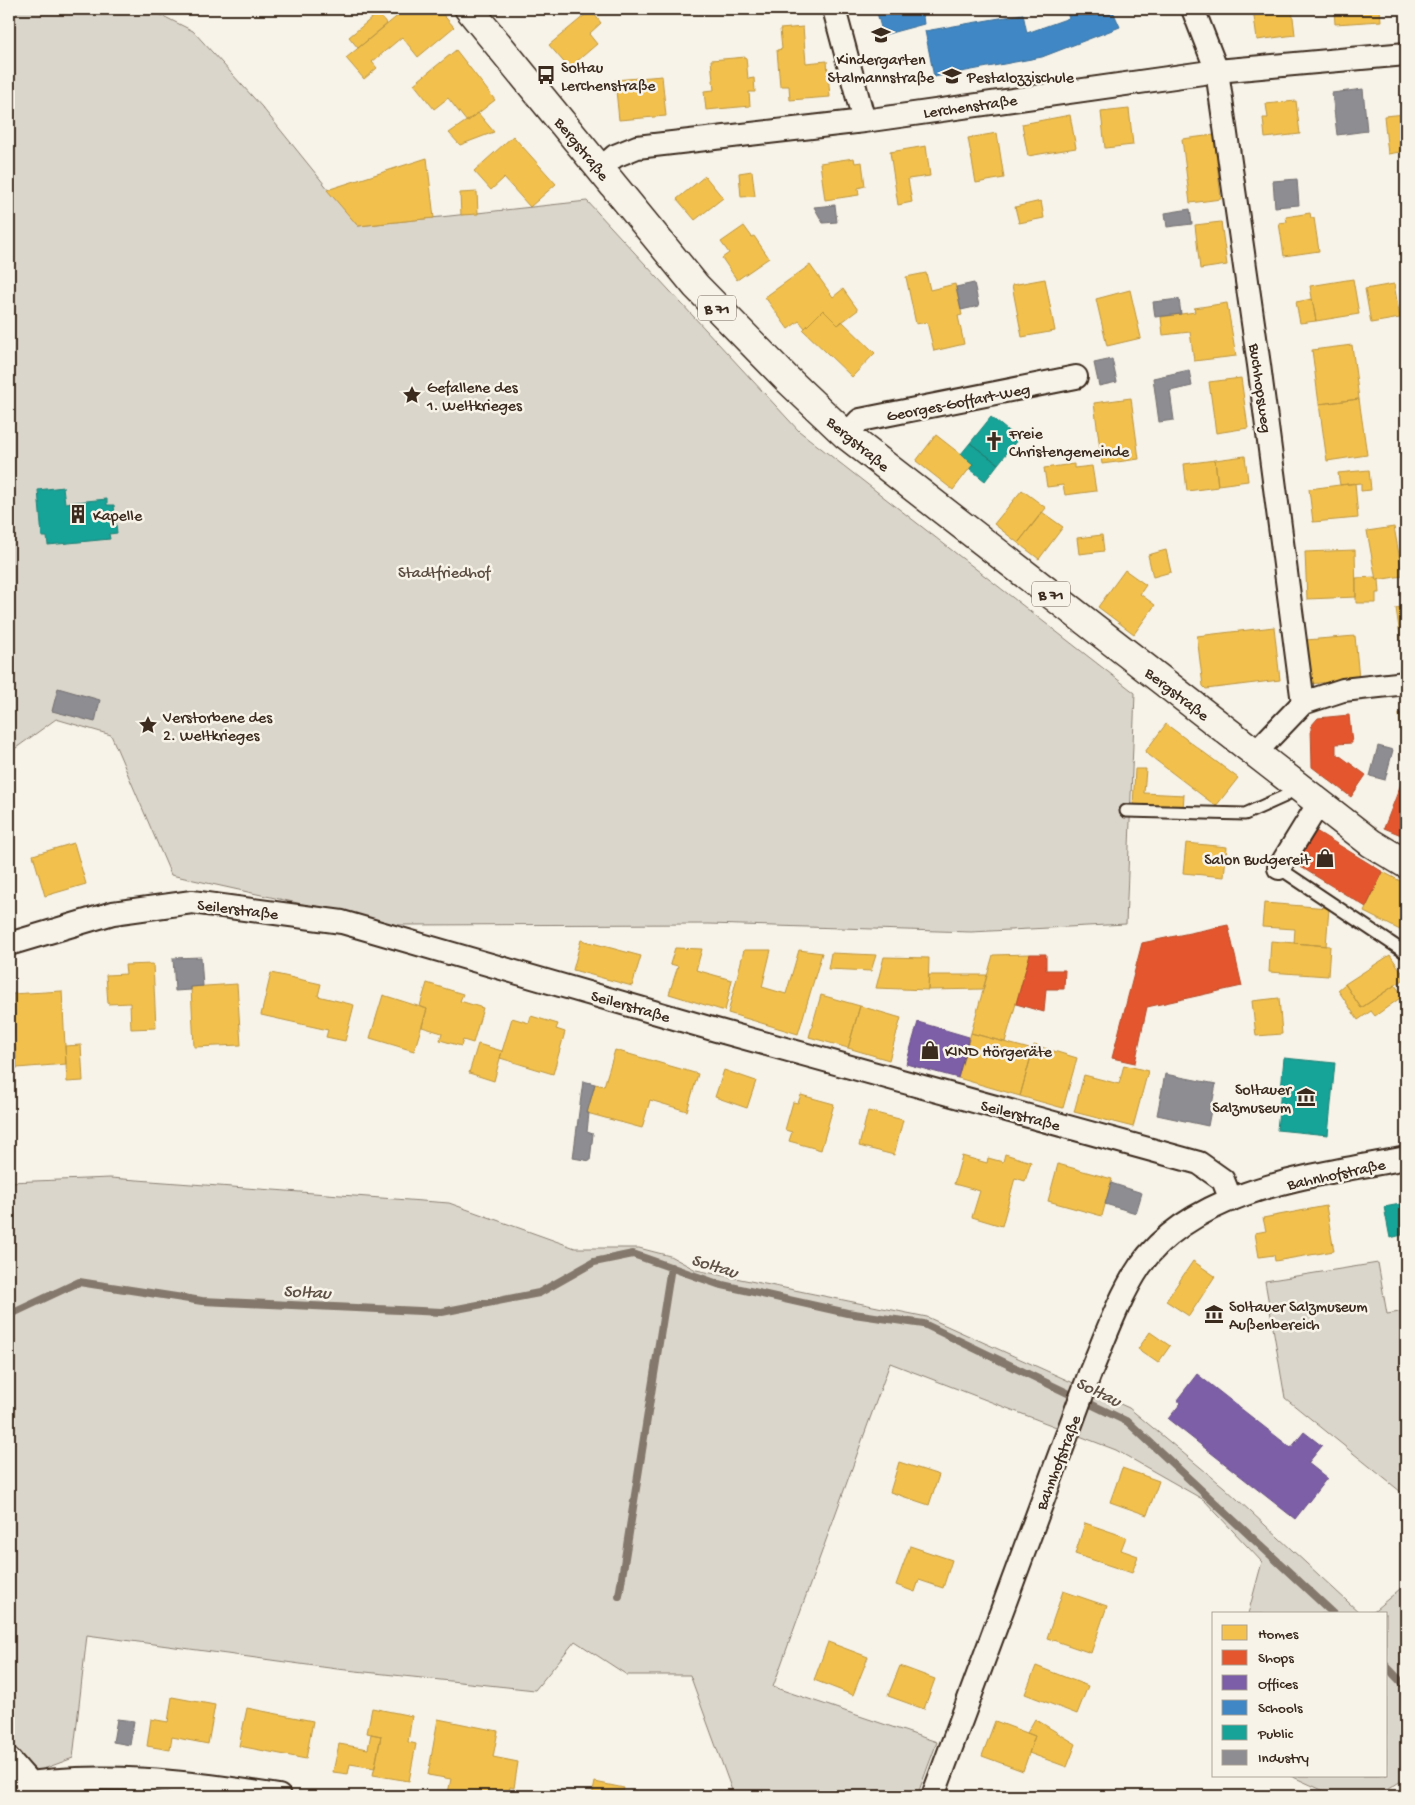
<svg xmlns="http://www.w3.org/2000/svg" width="1415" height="1805" viewBox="0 0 1415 1805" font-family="'Gochi Hand',sans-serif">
<rect width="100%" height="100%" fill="#f7f3e8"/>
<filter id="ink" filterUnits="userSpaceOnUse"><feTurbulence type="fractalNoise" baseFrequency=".02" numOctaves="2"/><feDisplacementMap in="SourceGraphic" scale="10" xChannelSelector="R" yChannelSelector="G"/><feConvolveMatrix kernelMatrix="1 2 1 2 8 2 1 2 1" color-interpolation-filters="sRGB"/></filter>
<g filter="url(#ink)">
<path fill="#dbd6cb" stroke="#8b8074" d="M9 9H149L193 31 262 107 358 226 587 201 799 431 1135 693 1126 924 971 932 709 924 397 925 171 875 111 735 56 719 9 753Z
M110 1178 449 1203 575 1248H639L670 1256 696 1270 927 1317 1129 1408 1224 1487 1361 1614H1248L1262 1562 1204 1500 1116 1450 890 1363 773 1687 937 1742 917 1796H734L690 1675H627L575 1641 535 1690 337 1669 87 1635 73 1758 38 1771 9 1750V1182Z
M1378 1263 1387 1314 1406 1311V1496L1285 1398 1265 1281Z
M1406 1584V1778L1377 1796H1335L1291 1776H1386V1614H1370Z
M83 1792 202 1796H83Z"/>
<path fill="#f2c14e" stroke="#bb9440" d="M406 9H438L454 27 418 57 402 37 372 62 377 68 364 79 346 58Z
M1253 9H1292L1295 35 1257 40Z
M1334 9H1380L1381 21 1335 24Z
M591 10 601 23 589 34 597 44 569 68 549 45Z
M378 13 387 24 358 48 349 37Z
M803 27 806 63 827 61 830 97 790 100 789 86H780L777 50 782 49 780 29Z
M456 50 495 100 467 122 448 98 434 109 414 84Z
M746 57 748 79 754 78 755 92H749L750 106 706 110 704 91 714 90 711 60Z
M662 76 666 116 619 120 615 80Z
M1296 101 1300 134 1265 138 1263 118H1268L1266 104Z
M1129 109 1133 145 1105 148 1101 112Z
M478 113 494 132 460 145 449 133Z
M1406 114V151L1388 154 1384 116Z
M1070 115 1076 148 1028 156 1022 124Z
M997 133 1004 178 976 183 968 138Z
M1214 135 1221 199 1190 203 1182 139Z
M513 136 556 184 530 207 504 178 491 190 474 171Z
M926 146 930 176 908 179 912 202 898 205 890 152Z
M427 158 434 218 358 226 327 190Z
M854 158 855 163 862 162 865 186 858 188 859 195 825 200 820 163Z
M752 171 755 196 741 197 739 173Z
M705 176 723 198 695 220 677 199Z
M477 192 478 214 461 215 460 193Z
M1041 201 1044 218 1019 223 1015 207Z
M1310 213 1311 218H1314L1319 251 1284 256 1279 223 1287 222 1286 217Z
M1221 222 1227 265 1200 269 1195 225Z
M744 226 752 237 754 236 769 258 737 280 722 258 729 253 721 242Z
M810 265 833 297 843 289 858 310 838 325 823 310 805 328 799 321 788 329 765 297Z
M926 273 930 290 955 284 962 315 958 316 964 344 934 351 927 322 916 324 906 277Z
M1045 279 1055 331 1022 337 1012 285Z
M1353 279 1359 314 1316 321 1310 286Z
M1394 284 1400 318 1371 323 1365 289Z
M1130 290 1141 338 1107 346 1096 299Z
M1312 299 1316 321 1300 323 1296 302Z
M1227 303 1236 356 1194 361 1190 332 1163 335 1161 317 1195 312 1194 308Z
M823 310 838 325 842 321 875 353 852 377 803 330Z
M1352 345 1359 399 1319 404 1312 350Z
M1241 378 1248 428 1216 433 1209 382Z
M1131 398 1139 459 1102 464 1094 403Z
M1359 399 1367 455 1327 461 1319 404Z
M936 435 973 464 953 490 916 461Z
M1245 456 1248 481 1218 485 1215 460Z
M1215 460 1218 487 1187 491 1184 464Z
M1074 464V468L1092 466 1096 491 1065 495 1063 485 1047 487 1044 468Z
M1369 470 1371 490 1361 491V483L1340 485 1338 473Z
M1355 483 1358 518 1313 522 1309 489Z
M1022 490 1046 508 1018 543 994 524Z
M1042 512 1063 527 1039 559 1018 543Z
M1394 527 1403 576 1376 580 1367 531Z
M1102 535 1104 551 1079 554 1077 538Z
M1166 550 1171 572 1153 577 1148 555Z
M1355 550 1356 597 1307 599 1305 552Z
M1125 570 1146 585 1140 594 1155 605 1134 634 1098 607Z
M1375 577 1376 580H1379L1380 593H1376V603H1356V578Z
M1406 606V670H1405L1396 608Z
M1274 627 1280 680 1206 689 1203 686 1197 636Z
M1355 636 1359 679 1310 684 1306 640Z
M1406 713V753L1404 754 1399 714Z
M1166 724 1238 778 1216 806 1145 752Z
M1135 769H1146L1144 793 1184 795 1183 809 1133 806Z
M74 843 86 884 45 896 33 855Z
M1186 843 1227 847 1224 877 1183 873Z
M1383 872 1406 884V933L1364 912Z
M1264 903 1329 908 1326 946 1294 943 1295 929 1262 927Z
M581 940 641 956 632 986 573 970Z
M1271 941 1330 946 1328 976 1269 972Z
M675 948 702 949 696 970 732 980 725 1011 669 994 678 966 670 964Z
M744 950H771L762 987 786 994 799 950 822 953 798 1034 728 1013Z
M831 953 876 955 871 971 828 969Z
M1030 954 1005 1042 971 1033 993 955Z
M1390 955 1406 978 1361 1008 1345 984Z
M884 957 929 958 928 990 876 988Z
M153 964 156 1028 131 1029 130 1003 108 1004 106 975 126 974 125 965Z
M271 973 321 984 318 996 354 1005 345 1041 326 1037 328 1030 261 1015Z
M929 975H987L983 989 928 990Z
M427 983 463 994 460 1001 483 1008 473 1043 463 1040 461 1046 440 1040 442 1033 422 1027 427 1009 420 1006Z
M237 984 241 1045 194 1047 191 987Z
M1345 984 1361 1008 1395 985 1403 996 1375 1016 1371 1011 1358 1020 1338 990Z
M62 991 66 1064 17 1068 12 994Z
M383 995 427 1009 414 1051 370 1038Z
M821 995 860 1006 848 1048 809 1037Z
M1279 998 1282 1034 1256 1036 1252 1001Z
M860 1006 901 1018 889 1060 848 1048Z
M531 1016 558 1024 556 1029 565 1032 553 1074 500 1058 512 1018 529 1023Z
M971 1033 1033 1050 1020 1096 958 1078Z
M478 1044 502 1051 494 1081 469 1073Z
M81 1045 83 1081 67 1082 65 1046Z
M1034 1045 1077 1058 1063 1108 1020 1096Z
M615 1050 698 1074 687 1111 650 1100 642 1128 587 1113 595 1084 604 1086Z
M1124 1065 1148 1071 1133 1127 1074 1112 1084 1075 1119 1084Z
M724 1070 756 1081 747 1108 715 1097Z
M801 1095 834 1104 821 1150 789 1141 792 1132 785 1130 793 1102 798 1103Z
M868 1111 903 1120 894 1155 859 1146Z
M1005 1154 1031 1162 1025 1181 1015 1178 1002 1226 972 1217 980 1191 954 1184 962 1156 987 1163 988 1158 1003 1162Z
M1058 1164 1112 1179 1102 1216 1048 1201Z
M1326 1206 1334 1251 1275 1261 1274 1255 1259 1257 1255 1233 1266 1231 1263 1218Z
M1193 1261 1215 1276 1189 1316 1166 1301Z
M1150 1332 1170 1346 1158 1363 1138 1349Z
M899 1462 939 1475 929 1505 890 1492Z
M1122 1468 1159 1481 1147 1515 1110 1502Z
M1085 1523 1126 1537 1121 1550 1138 1556 1132 1573 1075 1554Z
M910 1546 952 1560 943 1588 919 1580 915 1592 896 1585Z
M1063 1591 1107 1606 1091 1653 1047 1638Z
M828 1642 868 1657 853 1695 814 1680Z
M900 1666 935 1679 924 1709 888 1696Z
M1036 1666 1088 1686 1077 1714 1025 1694Z
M172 1697 215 1705 208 1744 172 1737 170 1750 147 1746 151 1719 168 1722Z
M247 1708 313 1721 306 1759 239 1746Z
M372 1708 412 1716 408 1742 416 1744 409 1781 373 1775 381 1736 367 1733Z
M438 1719 498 1731 493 1757 518 1762 514 1788 510 1787 508 1796H467L448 1793 451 1779 428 1775Z
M1035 1719 1076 1744 1067 1767 1029 1753 1035 1736 1027 1733Z
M995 1721 1035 1736 1023 1771 982 1756Z
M371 1734 381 1736 375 1768 350 1764 348 1774 333 1772 339 1744 368 1749Z
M595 1782 624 1788 622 1796H592Z
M993 1790 1011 1796H991Z"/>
<path fill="#e4572e" stroke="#b14a29" d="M1349 715 1352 743 1336 744V753L1366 775 1351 797 1312 767 1311 726 1318 718Z
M1406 771V837L1384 828Z
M1316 831 1383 872 1366 907 1296 864Z
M1228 925 1242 986 1147 1007 1135 1063 1112 1058 1142 943Z
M1030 954H1046V970H1065L1064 989H1046L1044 1012 1016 1004Z"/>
<path fill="#7b5ea7" stroke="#684e7e" d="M918 1022 969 1037 958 1078 906 1064Z
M1197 1374 1291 1448 1304 1432 1322 1446 1308 1463 1327 1478 1295 1519 1168 1419 1181 1403 1177 1400Z"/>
<path fill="#3f88c5" stroke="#3e6c93" d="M876 9H922L924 24 883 35Z
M1065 9H1112L1120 27 1042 57 934 77 925 31 1023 14 1027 33 1069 18Z"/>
<path fill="#17a398" stroke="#227f73" d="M991 417 1018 439 998 464 970 443Z
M970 443 998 464 985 481 970 469 973 464 961 454Z
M63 487 65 503 107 499V505H114L117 533 109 534 110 539 48 545 47 537H42L38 490Z
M1284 1058 1335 1063 1328 1135 1277 1130Z
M1406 1203V1234L1390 1238 1384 1207Z"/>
<path fill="#8d8d92" stroke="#746f6f" d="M1363 89 1367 131 1337 135 1332 93Z
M1297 179 1299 205 1275 207 1273 181Z
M835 205 837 222 823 223 814 207Z
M1190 209 1192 224 1167 227 1165 213Z
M974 283 979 306 961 310 956 287Z
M1179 299 1181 314 1155 317 1153 302Z
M1112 359 1117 382 1099 386 1094 363Z
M1189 370 1192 386 1170 391 1174 420 1159 422 1153 378Z
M58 688 100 700 95 722 52 711Z
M1378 746 1393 750 1385 780 1370 776Z
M201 957 203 986 191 987V990L175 991 173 958Z
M1165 1074 1216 1084 1208 1126 1157 1115Z
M583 1081 595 1084 587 1113H589L587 1132 593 1134 590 1161 573 1158Z
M1111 1183 1142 1193 1136 1213 1105 1204Z
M117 1719 134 1721 130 1745 113 1742Z"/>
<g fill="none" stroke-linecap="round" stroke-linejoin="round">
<path stroke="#84786c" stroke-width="8" d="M9 1315 79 1282 202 1301 442 1312 539 1293 594 1262 633 1254 718 1284 847 1313 924 1324 1128 1422 1334 1614
M619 1596 671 1267
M1386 1666 1406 1687"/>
<g stroke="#3b2a1e" stroke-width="15">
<path id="lane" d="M1126 811 1245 814 1283 797 1297 786
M1279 868 1406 953"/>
</g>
<g stroke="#3b2a1e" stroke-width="26">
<path id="street" d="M834 9 864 121
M1193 9 1217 71 1259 365 1303 703
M600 169 615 156 637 147 864 121 1217 71 1406 54
M846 435 860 420 1076 377
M1255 753 1303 703 1343 690 1406 683
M1279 868 1319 803
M9 944 113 913 192 902 342 922 716 1030 1199 1163 1223 1180 1231 1200
M9 1759 29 1782
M9 1786C98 1770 191 1782 279 1796
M933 1796 1090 1373C1105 1338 1119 1297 1140 1266 1196 1187 1319 1175 1406 1158"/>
</g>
<g stroke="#3b2a1e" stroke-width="31">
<path id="primary" d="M469 9 696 286 788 380 846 435 1371 843 1406 864"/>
</g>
<use href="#lane" stroke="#f7f3e8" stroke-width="11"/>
<use href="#street" stroke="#f7f3e8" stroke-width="22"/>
<use href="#primary" stroke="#f7f3e8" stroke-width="28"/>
</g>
</g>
<defs>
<g id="school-bare" transform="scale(1.5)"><path d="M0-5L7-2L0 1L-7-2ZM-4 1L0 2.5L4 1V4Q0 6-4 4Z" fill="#3b2a1e" stroke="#f7f3e8" stroke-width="2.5" paint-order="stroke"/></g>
<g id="bus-bare" transform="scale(1.5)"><path d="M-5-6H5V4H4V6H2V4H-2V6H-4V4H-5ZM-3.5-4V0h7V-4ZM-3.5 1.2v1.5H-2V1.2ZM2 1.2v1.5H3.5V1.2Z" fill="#3b2a1e" stroke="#f7f3e8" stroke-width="2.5" paint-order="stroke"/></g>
<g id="sight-bare" transform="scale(1.5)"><path d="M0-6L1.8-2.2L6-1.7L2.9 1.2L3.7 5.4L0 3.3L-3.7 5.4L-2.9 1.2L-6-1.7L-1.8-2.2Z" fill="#3b2a1e" stroke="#f7f3e8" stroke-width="2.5" paint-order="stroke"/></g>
<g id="church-bare" transform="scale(1.5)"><path d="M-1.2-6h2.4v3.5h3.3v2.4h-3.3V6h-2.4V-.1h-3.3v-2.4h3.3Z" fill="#3b2a1e" stroke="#f7f3e8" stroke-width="2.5" paint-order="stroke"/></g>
<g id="building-bare" transform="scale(1.5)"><path d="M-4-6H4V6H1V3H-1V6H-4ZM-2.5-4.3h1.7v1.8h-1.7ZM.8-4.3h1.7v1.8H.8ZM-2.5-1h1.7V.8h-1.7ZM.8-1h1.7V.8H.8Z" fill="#3b2a1e" stroke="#f7f3e8" stroke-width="2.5" paint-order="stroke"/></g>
<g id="shop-bare" transform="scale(1.5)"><path d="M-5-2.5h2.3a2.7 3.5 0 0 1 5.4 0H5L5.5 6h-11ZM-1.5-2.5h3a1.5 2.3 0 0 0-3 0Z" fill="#3b2a1e" stroke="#f7f3e8" stroke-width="2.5" paint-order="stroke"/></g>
<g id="museum-bare" transform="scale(1.5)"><path d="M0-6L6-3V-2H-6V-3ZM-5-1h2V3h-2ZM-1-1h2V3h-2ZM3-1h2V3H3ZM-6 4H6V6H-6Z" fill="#3b2a1e" stroke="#f7f3e8" stroke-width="2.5" paint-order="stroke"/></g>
</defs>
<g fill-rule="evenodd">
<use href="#school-bare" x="881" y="35"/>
<use href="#bus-bare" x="546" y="75"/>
<use href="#school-bare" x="952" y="76"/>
<use href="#sight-bare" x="412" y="395"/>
<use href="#church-bare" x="994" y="441"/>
<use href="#building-bare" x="78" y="514"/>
<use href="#sight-bare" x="148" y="725"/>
<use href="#shop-bare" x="1325" y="858"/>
<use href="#shop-bare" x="930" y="1050"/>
<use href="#museum-bare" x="1306" y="1097"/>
<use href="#museum-bare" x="1214" y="1314"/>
</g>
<g text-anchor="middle" stroke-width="5" stroke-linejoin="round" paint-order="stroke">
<g fill="#f7f3e8" stroke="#73665b" stroke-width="1">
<rect x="698" y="295.5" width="38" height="25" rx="4"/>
<rect x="1032" y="581.5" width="38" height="25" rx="4"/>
</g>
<g font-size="15" font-weight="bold" fill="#3b2a1e">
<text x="717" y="313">B 71</text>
<text x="1051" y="599">B 71</text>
</g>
<g font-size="16" fill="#3b2a1e" stroke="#f7f3e8" text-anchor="start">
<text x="881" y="64" text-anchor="middle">Kindergarten<tspan x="881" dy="18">Stalmannstraße</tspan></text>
<text x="561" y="72">Soltau<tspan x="561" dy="18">Lerchenstraße</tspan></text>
<text x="967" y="82">Pestalozzischule</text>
<text x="427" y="392">Gefallene des<tspan x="427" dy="18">1. Weltkrieges</tspan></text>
<text x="1009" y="438">Freie<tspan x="1009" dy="18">Christengemeinde</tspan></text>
<text x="93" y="520">Kapelle</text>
<text x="163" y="722">Verstorbene des<tspan x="163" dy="18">2. Weltkrieges</tspan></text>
<text x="1310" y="864" text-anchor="end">Salon Budgereit</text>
<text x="945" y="1056">KIND Hörgeräte</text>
<text x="1291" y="1094" text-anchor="end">Soltauer<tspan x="1291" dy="18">Salzmuseum</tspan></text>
<text x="1229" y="1311">Soltauer Salzmuseum<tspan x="1229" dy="18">Außenbereich</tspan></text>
</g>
<g font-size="16" fill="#3b2a1e" stroke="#f7f3e8">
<text transform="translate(970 105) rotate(-8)" y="6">Lerchenstraße</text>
<text transform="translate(583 148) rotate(51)" y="6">Bergstraße</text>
<text transform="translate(1262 388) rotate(82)" y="6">Buchhopsweg</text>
<text transform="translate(958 401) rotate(-11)" y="6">Georges-Goffart-Weg</text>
<text transform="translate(859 443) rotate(40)" y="6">Bergstraße</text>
<text transform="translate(1178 693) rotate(38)" y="6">Bergstraße</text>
<text transform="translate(238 908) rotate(7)" y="6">Seilerstraße</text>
<text transform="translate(631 1005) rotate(16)" y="6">Seilerstraße</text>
<text transform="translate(1021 1114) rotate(15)" y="6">Seilerstraße</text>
<text transform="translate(1336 1173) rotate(-12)" y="6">Bahnhofstraße</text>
<text transform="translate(1057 1462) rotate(-69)" y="6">Bahnhofstraße</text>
</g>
<g font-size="16" fill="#5b4c41" stroke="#f7f3e8">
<text x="444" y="577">Stadtfriedhof</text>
</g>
<g font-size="18" font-style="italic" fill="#5f5145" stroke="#f7f3e8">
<text transform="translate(715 1265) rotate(17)" y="6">Soltau</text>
<text transform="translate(307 1291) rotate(3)" y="6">Soltau</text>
<text transform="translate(1099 1391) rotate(26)" y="6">Soltau</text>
</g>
</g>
<rect width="1415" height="1805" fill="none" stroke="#f7f3e8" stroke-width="30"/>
<rect x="15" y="15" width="1385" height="1775" fill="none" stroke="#3b2a1e" stroke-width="2" filter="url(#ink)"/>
<rect x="1212" y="1612" width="175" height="165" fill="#f7f3e8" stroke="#aca397"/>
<rect x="1222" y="1625" width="25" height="15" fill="#f2c14e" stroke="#aca397"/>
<text x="1258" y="1638" font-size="15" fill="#3b2a1e">Homes</text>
<rect x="1222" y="1650" width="25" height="15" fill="#e4572e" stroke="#aca397"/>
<text x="1258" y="1662" font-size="15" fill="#3b2a1e">Shops</text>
<rect x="1222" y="1675" width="25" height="15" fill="#7b5ea7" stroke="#aca397"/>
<text x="1258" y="1688" font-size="15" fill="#3b2a1e">Offices</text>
<rect x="1222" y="1700" width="25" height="15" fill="#3f88c5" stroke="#aca397"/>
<text x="1258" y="1712" font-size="15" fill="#3b2a1e">Schools</text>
<rect x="1222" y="1725" width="25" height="15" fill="#17a398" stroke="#aca397"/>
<text x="1258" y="1738" font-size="15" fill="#3b2a1e">Public</text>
<rect x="1222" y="1750" width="25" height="15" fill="#8d8d92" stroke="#aca397"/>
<text x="1258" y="1762" font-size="15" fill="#3b2a1e">Industry</text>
</svg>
